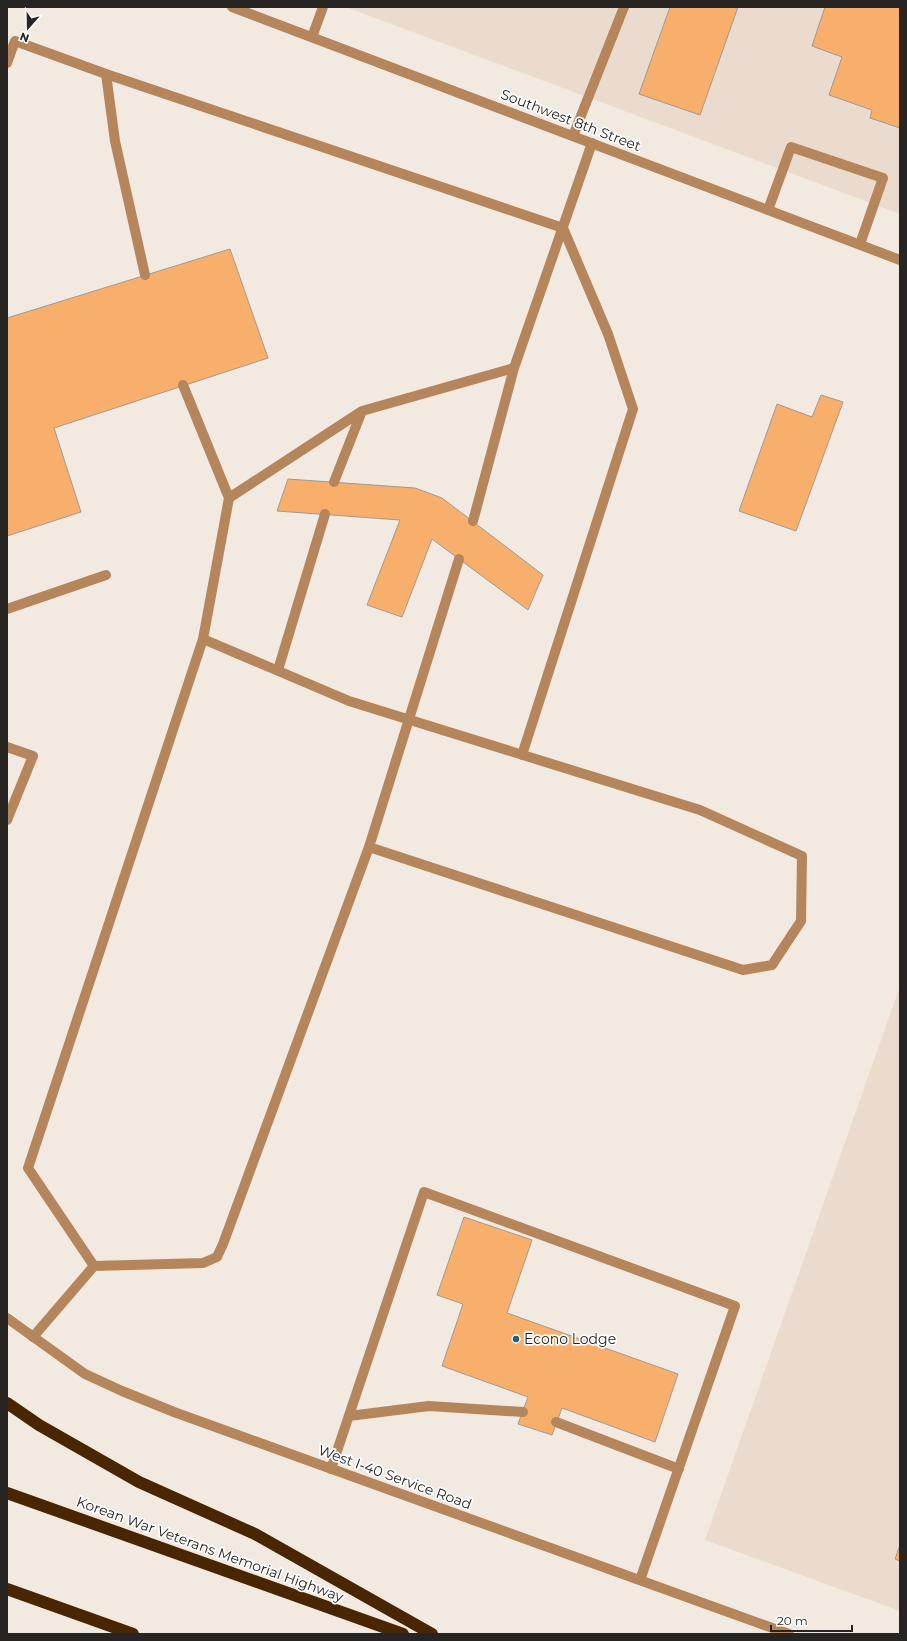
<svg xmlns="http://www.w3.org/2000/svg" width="907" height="1641" viewBox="0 0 907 1641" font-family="Montserrat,sans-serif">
<rect width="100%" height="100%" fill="#f2e9e1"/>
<path fill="#ebdbce" d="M346 7H900V214Z
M900 986V1611L705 1540Z"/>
<path fill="#f9af6c" stroke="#a29992" d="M670 7H738L700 115 639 94Z
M825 7H900V128L870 118 872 110 829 95 842 57 812 46Z
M230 249 268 358 54 428 81 512 7 536V318Z
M821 395 843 402 796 531 739 511 777 404 812 417Z
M288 479 415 488 442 498 543 575 528 610 432 539 402 617 367 605 400 520 277 511Z
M464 1217 532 1240 507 1313 678 1374 655 1442 562 1408 552 1435 518 1424 528 1397 442 1366 463 1304 437 1295Z
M900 1545V1561L895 1559Z"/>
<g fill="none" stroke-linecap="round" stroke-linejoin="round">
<path stroke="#b5865c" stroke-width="10" d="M312 37 323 7
M7 63 15 41 106 74
M573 136 624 7
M768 210 791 147 883 178 860 244
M145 275 115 141 106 74 563 228 608 334 633 409 522 755
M183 385 229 498
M334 482 362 411
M473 521 514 368
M7 609 106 575
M203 639 349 701 700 810 802 856 801 921 772 965 743 970 369 847
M278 670 325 514
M7 747 33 756 7 820
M94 1266 203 1263 217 1257 223 1244 369 847 459 559
M33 1337 94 1266 28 1168 203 639 229 498 362 411 514 368 592 143
M349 1416 429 1406 523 1412
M556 1422 679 1469
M331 1469 424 1192 735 1306 640 1580"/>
<path stroke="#b5865c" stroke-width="10" d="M232 7 900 260
M7 1318 85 1374 122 1391 174 1412 789 1634"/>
<path stroke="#492600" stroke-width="12" d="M7 1403 39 1425 139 1482 255 1534 432 1634
M7 1493 403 1634
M7 1589 133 1634"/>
</g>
<circle fill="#245e77" stroke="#fff" stroke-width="1.5" cx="516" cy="1339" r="4"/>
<g text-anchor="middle" stroke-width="3.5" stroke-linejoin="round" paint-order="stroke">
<g font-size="14" fill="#272421" stroke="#fff">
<text transform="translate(571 120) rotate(21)" y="5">Southwest 8th Street</text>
<text transform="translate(395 1477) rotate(20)" y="5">West I-40 Service Road</text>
<text transform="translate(210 1549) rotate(20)" y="5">Korean War Veterans Memorial Highway</text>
</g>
<g font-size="14" fill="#272421" stroke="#fff" text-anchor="start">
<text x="524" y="1344">Econo Lodge</text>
</g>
</g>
<rect width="907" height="1641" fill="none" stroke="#272421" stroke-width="16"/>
<g transform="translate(28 28) rotate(200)" stroke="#ffffff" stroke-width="3" paint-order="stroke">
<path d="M0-3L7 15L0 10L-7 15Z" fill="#272421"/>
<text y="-6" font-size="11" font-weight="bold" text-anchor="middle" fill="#272421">N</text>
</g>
<path d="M771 1625v6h81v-6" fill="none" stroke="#272421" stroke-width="2"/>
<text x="777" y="1625" font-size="12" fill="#272421" stroke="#ffffff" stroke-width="3" paint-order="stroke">20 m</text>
</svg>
